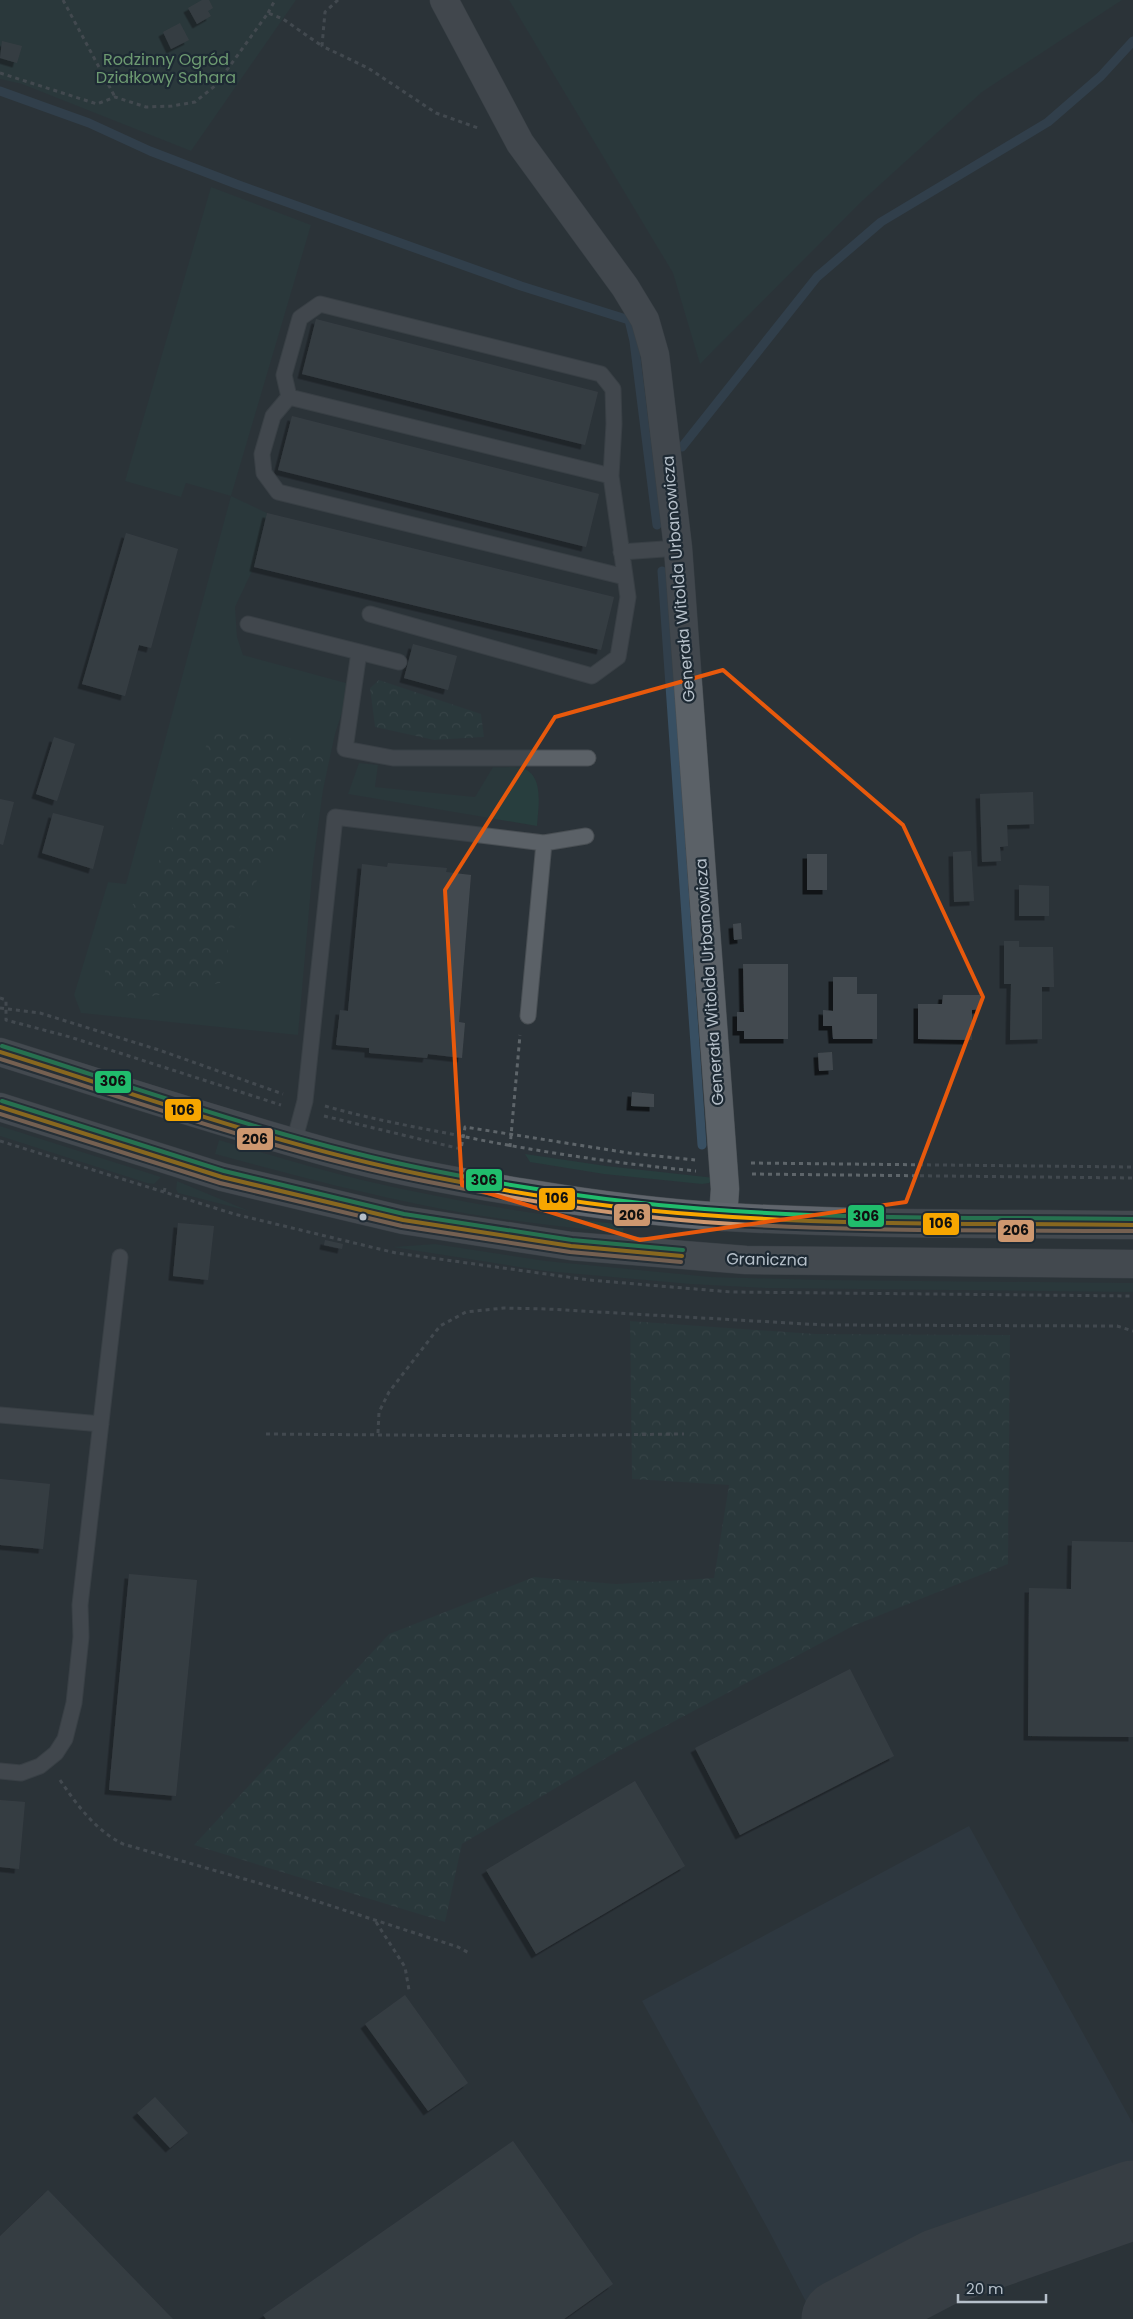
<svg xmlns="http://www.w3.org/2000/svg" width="1133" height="2319" viewBox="0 0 1133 2319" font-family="Poppins,sans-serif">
<defs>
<pattern id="forest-crowns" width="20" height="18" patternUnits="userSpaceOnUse" patternTransform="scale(1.25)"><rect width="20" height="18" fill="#283e3e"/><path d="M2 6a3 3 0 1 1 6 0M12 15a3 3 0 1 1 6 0" fill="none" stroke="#455859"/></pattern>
<filter id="shadow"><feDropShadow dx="-4.5" dy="4.5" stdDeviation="0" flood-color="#0009"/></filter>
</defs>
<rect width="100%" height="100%" fill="#2b3339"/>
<path fill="#323f49" d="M969 1826 1133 2124V2214L1062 2237 911 2301 875 2319H815L768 2229 642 2001Z"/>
<path fill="#283e3e" d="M0 0H296L191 151 22 84 0 79Z
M509 0H1122L982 92 861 202 700 364 673 273Z
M211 187 311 225 231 496 267 513 254 567 235 607 237 637 243 655 346 683 347 697 335 734 323 790 313 865 298 1035 81 1013 74 995 108 882 126 884 231 496 186 483 181 497 125 481Z
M359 763 378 765 375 787 475 797 493 767C502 768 513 766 522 768 545 775 538 808 537 826L348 794Z
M0 1126 161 1177 154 1184 147 1183 0 1136Z
M219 1140C267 1154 314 1168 362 1180 448 1200 535 1215 624 1225L623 1233C572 1228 520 1222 469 1214 383 1199 299 1177 215 1154Z
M525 1154 606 1166 715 1178 709 1183 702 1184 604 1174 530 1162Z
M177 1181 249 1211 178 1193 176 1189Z
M435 1244 546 1261 711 1277 825 1280 1133 1283V1292L765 1288 690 1284 545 1271 393 1247Z"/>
<path fill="url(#forest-crowns)" d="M379 680 481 714 484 737 434 740 375 727 370 688Z
M213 729 263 731 327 749 321 781 297 829 263 868 232 933 220 983 133 1000 105 978V946L155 871Z
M630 1321 815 1334 1010 1335 1008 1564 853 1626 611 1755 462 1844 445 1922 194 1845 389 1634 534 1577 616 1584 714 1578 729 1485 632 1479Z"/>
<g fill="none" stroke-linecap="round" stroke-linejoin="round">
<path stroke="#384f62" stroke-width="9" d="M0 91 89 123 150 151 236 184 521 286 629 320 634 341 657 525
M682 447 817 277 881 222 1048 122 1101 76 1133 41
M662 571 702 1145"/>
<path stroke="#464c52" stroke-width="79" d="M841 2319 939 2268 1133 2200"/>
</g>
<path fill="#434a4f" filter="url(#shadow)" d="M202 0H209L213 8 208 11 211 16 197 24 188 8Z
M180 23 189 40 171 49 163 32Z
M2 41 22 46 17 63 0 58Z
M316 319 598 392 585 445 302 374Z
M292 416 599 494 586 547 278 470Z
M267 513 614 597 601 650 254 567Z
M126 533 178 549 151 648 139 645 125 696 82 684Z
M413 644 457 656 448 690 404 678Z
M54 737 75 744 57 801 36 794Z
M1033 792 1034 824 1007 825 1008 846 1000 847 1001 861 982 862 980 794Z
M0 799 14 802 3 845 0 844Z
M53 813 104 826 93 869 42 853Z
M971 851 974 901 954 902 953 852Z
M807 854H827V890H807Z
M388 863 447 868 446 872 471 875 459 1022 465 1023 462 1058 428 1054 427 1058 369 1053V1048L336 1045 340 1010 348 1011 362 864 387 867Z
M1019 885 1049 886V916H1019Z
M741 923 742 939 734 940 733 924Z
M1004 941H1019V947H1053L1054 987H1042V1039L1010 1040 1011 984H1004Z
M743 964H788V1039H744V1031H737V1012H744Z
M833 977H857V994H877V1039H833L832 1026H823V1010L833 1011Z
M943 995H980V1009L972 1010V1040L918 1039V1004H942Z
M832 1052 833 1070 819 1071 818 1053Z
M632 1092 654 1094V1107L631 1106Z
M178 1223 214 1226 208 1280 173 1276Z
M325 1240 343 1244 342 1249 324 1245Z
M0 1479 50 1484 43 1549 0 1545Z
M1072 1541 1133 1542V1737L1028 1736 1029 1588 1071 1589Z
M129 1574 197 1580 176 1796 109 1790Z
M850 1669 894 1756 740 1835 695 1748Z
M635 1781 685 1866 536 1954 486 1870Z
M0 1800 25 1802 19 1869 0 1867Z
M405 1995 468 2083 428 2111 365 2024Z
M155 2097 188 2133 170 2148 137 2113Z
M513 2141 613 2284 564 2319H266L263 2315Z
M48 2190 167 2313 173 2319H0V2236Z"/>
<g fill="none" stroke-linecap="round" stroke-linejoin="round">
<g stroke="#494f54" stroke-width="17">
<path id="lane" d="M289 397 611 476
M621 552 678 548
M370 614 592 676 618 657 628 597 611 476 614 424 613 389 601 374 320 304 300 318 284 375 289 397 273 416 262 454 264 473 278 492 625 577
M248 624 399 662
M359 652 345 749 393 758H588
M528 1016 544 843
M294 1142 305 1101 335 817 544 843 586 836
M0 1415 101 1424
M0 1771 21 1773 40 1766 56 1753 65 1739 74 1703 81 1637 80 1605 120 1257"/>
</g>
<g stroke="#494f54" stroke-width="29">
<path id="street" d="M444 0 520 143 625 287 645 320 655 355 678 548 725 1189 723 1217"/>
</g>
<g stroke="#494f54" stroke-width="29">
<path id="secondary" d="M0 1052C112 1087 225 1124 338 1155 399 1172 463 1183 526 1193 592 1204 660 1213 727 1217 862 1225 998 1223 1133 1225
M0 1107 222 1177 403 1220 571 1246 746 1260 1133 1264"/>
</g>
<path stroke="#5e656a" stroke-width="3" stroke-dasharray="4 4" stroke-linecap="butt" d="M63 0 115 97
M338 0 325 12 322 46 368 68 436 113 478 128
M268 13 275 0
M0 73 97 104 115 97 146 107 172 106 195 102 216 85 268 13 283 19 322 46
M0 998 6 1000V1020L70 1037 281 1105
M0 1008 40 1013 159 1050 283 1094
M325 1106C367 1118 409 1126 451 1134 532 1151 613 1163 696 1171
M324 1116 461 1149 465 1127 629 1153 695 1160
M0 1141 164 1192
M510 1147 520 1035
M751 1163 1133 1167
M752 1174 1133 1178
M165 1188 164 1192 234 1214 396 1253 589 1280 731 1292 1133 1296
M378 1433 379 1412 389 1392 440 1326 466 1312 504 1308 547 1309 824 1325 1117 1326 1133 1331
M266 1434 522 1436 684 1434
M60 1780C77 1805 95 1830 123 1844L279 1889 458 1947 469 1953
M376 1922 405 1967 409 1990"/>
<use href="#lane" stroke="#5b6167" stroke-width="15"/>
<use href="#street" stroke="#5b6167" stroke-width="28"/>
<use href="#secondary" stroke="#60656c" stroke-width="28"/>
<g stroke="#1e2a34" stroke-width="8">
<path id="bus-1" d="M0 1052C141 1096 283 1147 429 1176 519 1194 612 1209 704 1215 847 1226 990 1223 1133 1225
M0 1107 222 1177 403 1220 571 1246 682 1256"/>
</g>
<g stroke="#1e2a34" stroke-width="8">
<path id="bus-2" d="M0 1059C141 1103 283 1154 429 1182 519 1200 612 1215 704 1222 847 1232 990 1230 1133 1231
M0 1114 220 1183 402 1226 570 1252 681 1262"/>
</g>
<g stroke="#1e2a34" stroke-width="8">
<path id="bus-3" d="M2 1046C143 1090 284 1141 430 1170 520 1188 613 1202 705 1209 847 1220 990 1217 1133 1219
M2 1101 224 1171 404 1214 572 1240 683 1250"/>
</g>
<use href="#bus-1" stroke="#f7a600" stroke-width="4"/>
<use href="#bus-2" stroke="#cd976f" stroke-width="4"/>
<use href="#bus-3" stroke="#20bc6c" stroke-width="4"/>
</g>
<path d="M0 0H1133V2319H0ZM723 670 903 825 983 997 906 1202 640 1240 462 1185 445 890 555 717Z" fill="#2b3339" fill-opacity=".55" fill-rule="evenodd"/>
<path fill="none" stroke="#e8590c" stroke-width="4" stroke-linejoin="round" d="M723 670 903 825 983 997 906 1202 640 1240 462 1185 445 890 555 717Z"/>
<circle fill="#b6c0ca" stroke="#1e2a34" stroke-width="2" cx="363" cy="1217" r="4.5"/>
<g text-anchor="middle" stroke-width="4.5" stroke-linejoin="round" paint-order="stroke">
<g font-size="16" fill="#6d9a71" stroke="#1e2a34">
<text x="166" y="65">Rodzinny Ogród<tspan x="166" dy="18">Działkowy Sahara</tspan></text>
</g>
<g font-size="16" fill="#b6c0ca" stroke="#1e2a34">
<text transform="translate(678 579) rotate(-95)" y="6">Generała Witolda Urbanowicza</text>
<text transform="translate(709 982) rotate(-94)" y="6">Generała Witolda Urbanowicza</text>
<text transform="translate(767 1259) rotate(1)" y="6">Graniczna</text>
</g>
</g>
<g stroke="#1e2a34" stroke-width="2">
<rect x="94" y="1070" width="38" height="24" rx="5" fill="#20bc6c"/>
<rect x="164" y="1098" width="38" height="24" rx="5" fill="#f7a600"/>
<rect x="236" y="1127" width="38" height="24" rx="5" fill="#cd976f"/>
<rect x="465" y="1168" width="38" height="24" rx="5" fill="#20bc6c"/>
<rect x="538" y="1187" width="38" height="24" rx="5" fill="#f7a600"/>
<rect x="613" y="1203" width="38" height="24" rx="5" fill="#cd976f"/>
<rect x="847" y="1204" width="38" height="24" rx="5" fill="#20bc6c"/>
<rect x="922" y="1212" width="38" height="24" rx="5" fill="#f7a600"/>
<rect x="997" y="1219" width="38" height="24" rx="5" fill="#cd976f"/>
</g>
<g font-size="14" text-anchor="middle" font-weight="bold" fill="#111">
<text x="113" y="1086">306</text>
<text x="183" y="1115">106</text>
<text x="255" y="1144">206</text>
<text x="484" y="1185">306</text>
<text x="557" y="1203">106</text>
<text x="632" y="1220">206</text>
<text x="866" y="1221">306</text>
<text x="941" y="1228">106</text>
<text x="1016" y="1235">206</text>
</g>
<path d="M958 2294v8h88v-8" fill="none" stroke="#b6c0ca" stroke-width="2.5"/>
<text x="966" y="2294" font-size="15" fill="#b6c0ca" stroke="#1e2a34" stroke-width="4" paint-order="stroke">20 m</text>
</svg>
